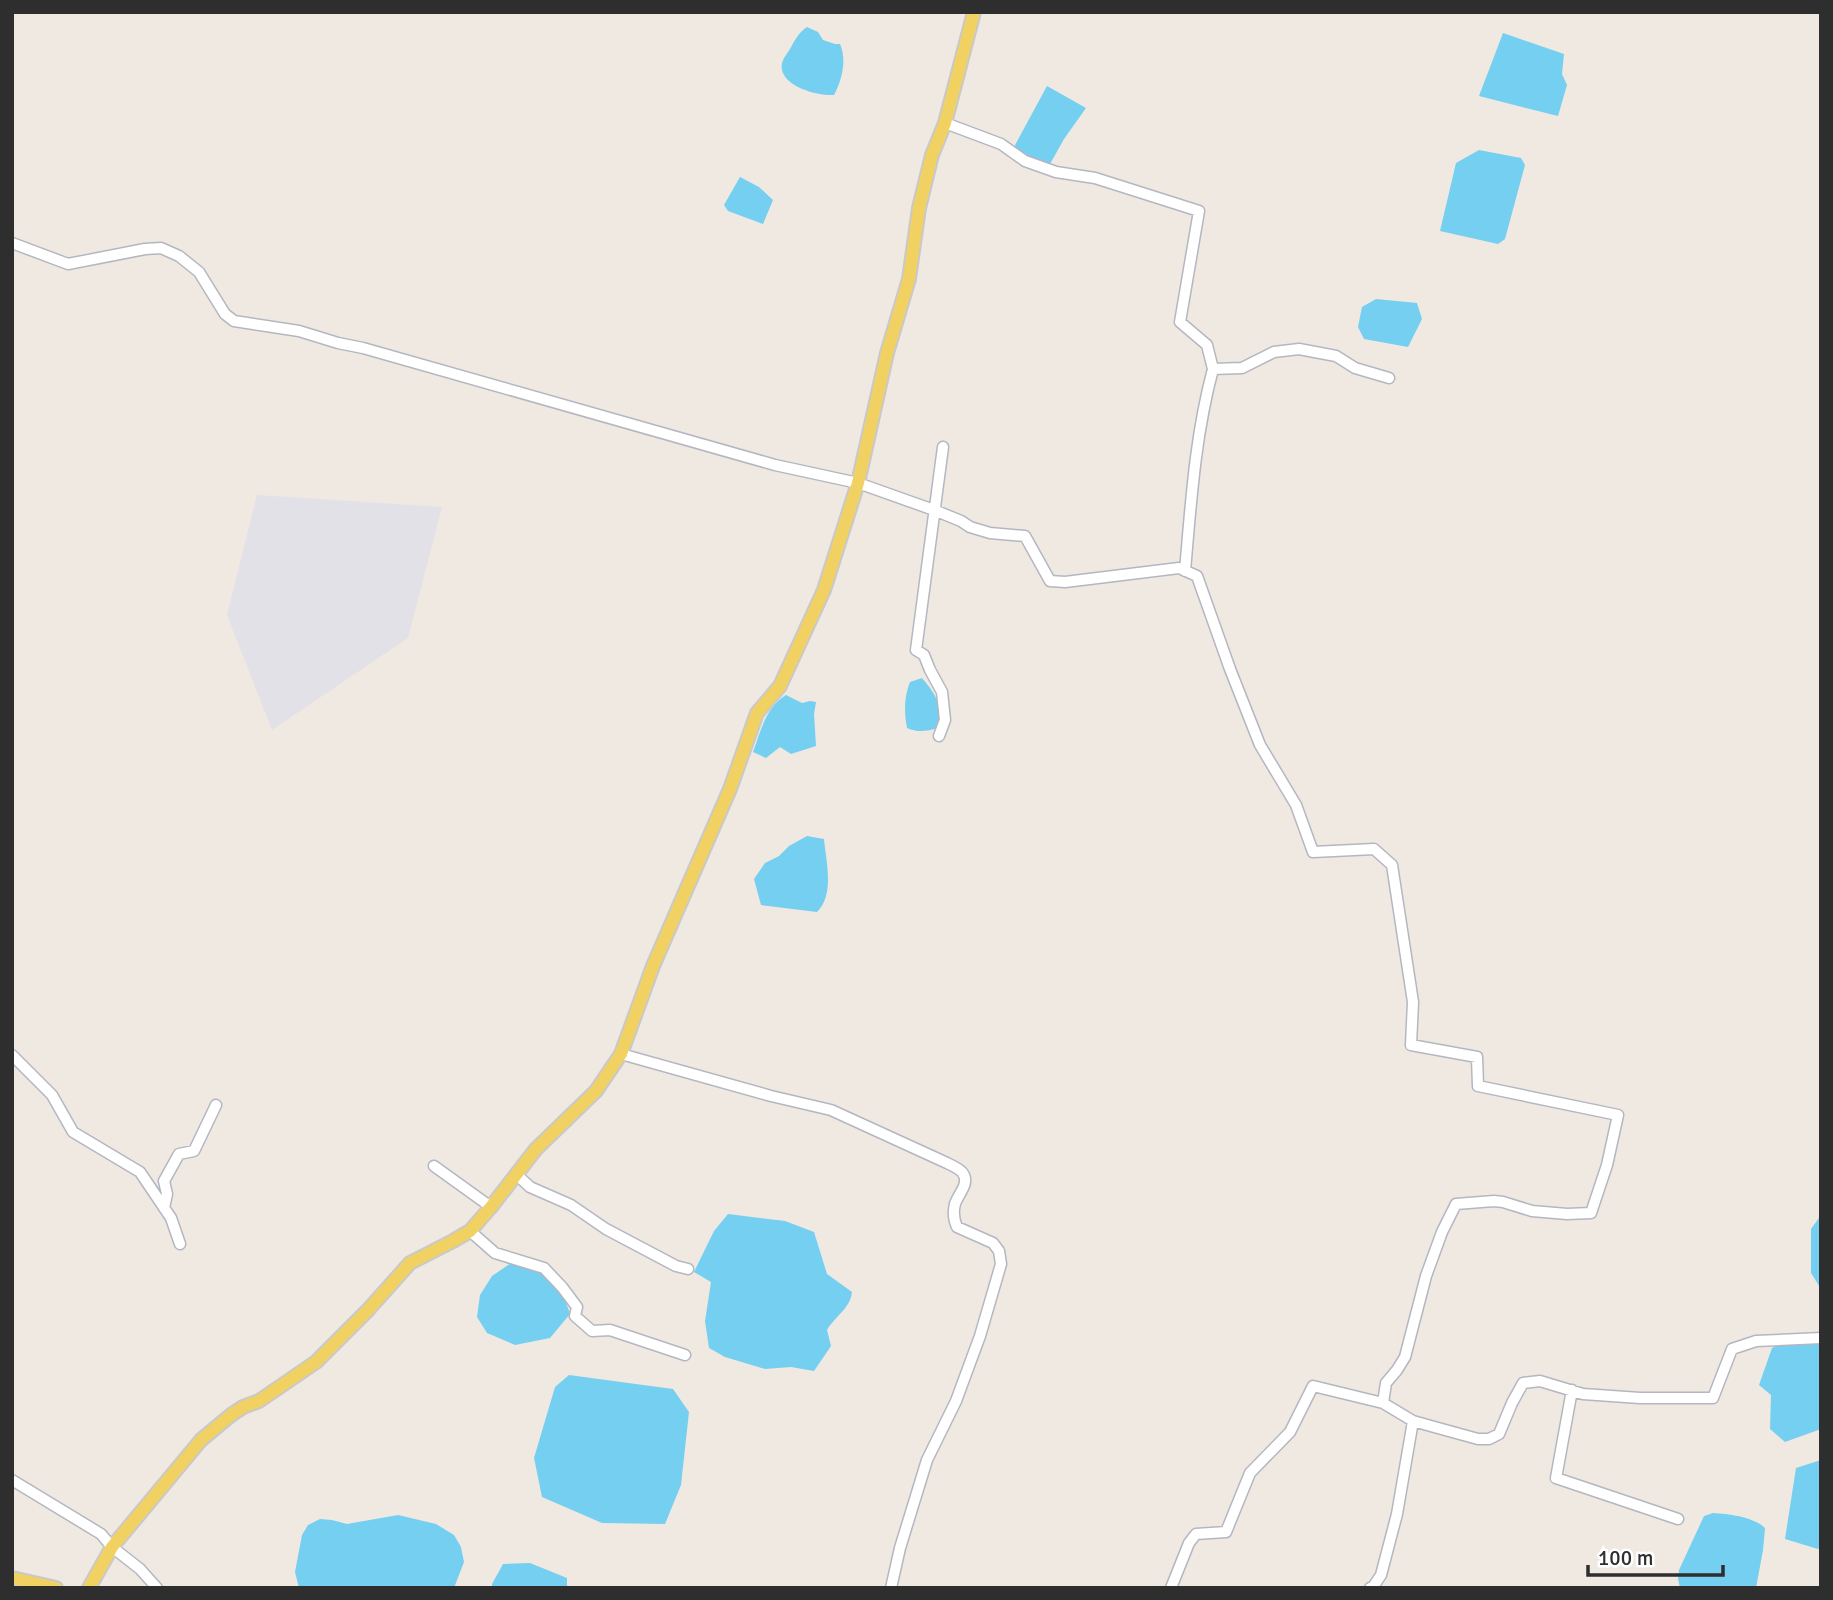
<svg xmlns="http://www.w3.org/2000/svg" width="1833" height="1600" viewBox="0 0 1833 1600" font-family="Signika,sans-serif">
<rect width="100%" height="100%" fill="#efe9e1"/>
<path fill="#e3e1e8" d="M257 495 442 507 408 638 272 730 227 615Z"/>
<path fill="#75cff0" d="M807 27 818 32 823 40 835 44H840C847 60 842 80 834 95 819 96 786 88 782 70 780 62 786 55 790 49 795 40 798 33 807 27Z
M1503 33 1564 54 1562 74 1567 85 1558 116 1479 96Z
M1047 86 1086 108 1064 139 1050 164 1018 154 1015 145Z
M1479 150 1521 158 1525 165 1505 239 1498 244 1440 231 1456 163Z
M740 177 759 187 773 200 763 224 728 211 724 205Z
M1376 299 1417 303 1422 319 1408 347 1364 339 1358 327 1362 307Z
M922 678C937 696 942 704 938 728 927 731 918 733 907 728 904 712 904 697 910 682Z
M786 695 802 703 810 701 816 702 814 714 816 746 791 754 780 747 766 758 753 752C761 730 766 707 786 695Z
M807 836 824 839C826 862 835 894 817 912L761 905 754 879 765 863 779 856 789 846Z
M728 1214 785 1221 814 1232 827 1274 852 1292C850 1309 836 1315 827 1330L831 1346 814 1371 791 1367 765 1369 725 1357 709 1348 705 1321 711 1282 694 1272 714 1231Z
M1821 1215V1289L1811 1273V1229Z
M511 1263C519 1265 528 1265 535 1268 553 1276 565 1296 570 1314L550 1338 515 1345 487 1333 477 1317 480 1295 492 1276Z
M1782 1343H1821V1429L1785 1442 1770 1429 1771 1395 1759 1385 1772 1348Z
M569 1375 673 1389 689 1412 681 1485 665 1524 602 1523 542 1497 534 1458 555 1387Z
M1821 1460V1547L1818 1549 1785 1539 1796 1468Z
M1713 1513C1729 1514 1754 1517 1765 1528L1763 1550 1756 1588H1680L1678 1579 1679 1570 1704 1516Z
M398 1515 436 1524 454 1535 461 1547 464 1562 454 1588H299L295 1572 302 1535 308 1525 320 1519 332 1520 347 1524Z
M530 1563 567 1578V1588H492V1584L503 1564Z"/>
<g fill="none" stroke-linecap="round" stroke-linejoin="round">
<g stroke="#b4b7c1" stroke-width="13">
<path id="minor" d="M945 123 1001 144 1025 161 1056 172 1095 178 1199 211 1180 322 1207 345 1213 369
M12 243 68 264 145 249 161 248 179 256 199 272 225 314 234 321 299 331 338 343 363 348 775 465 858 483 934 510 961 521 970 527 990 533 1025 536 1050 581 1065 582 1179 568 1197 576 1230 669 1260 745 1296 805 1313 852 1374 849 1392 865 1413 1002 1411 1045 1477 1057 1478 1086 1618 1115 1607 1165 1591 1213 1567 1214 1532 1211 1503 1202 1494 1201 1456 1204 1442 1232 1426 1276 1405 1357 1397 1370 1386 1383 1383 1403
M1185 571C1191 502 1195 436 1213 369L1242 368 1274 352 1299 349 1336 356 1355 368 1389 378
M939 736 945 720 942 692 930 670 924 655 916 650 943 447
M621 1054 771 1096 831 1110 947 1163C951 1165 958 1168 962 1172 971 1183 958 1194 955 1204 953 1211 954 1220 957 1227L993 1243 999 1251 1001 1264 980 1336 956 1401 927 1460 900 1548 891 1588
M12 1055 52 1095 73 1132 140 1172 171 1218 180 1244
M434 1166 491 1207
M516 1174 530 1187 571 1205 606 1229 676 1266 688 1269
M164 1208 167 1194 164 1181 179 1154 194 1151 216 1105
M470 1231 495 1253 544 1268 562 1287 577 1307 575 1316 592 1331 610 1330 685 1355
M1572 1390 1556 1478 1678 1519
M12 1480 101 1534 112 1547 140 1569 157 1588
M1171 1588 1189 1543 1196 1534 1226 1532 1250 1473 1290 1432 1313 1386 1383 1403 1413 1421 1438 1428 1478 1439H1489L1499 1434 1512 1403 1523 1383 1540 1381 1583 1394 1640 1398H1713L1732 1349 1756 1341 1821 1338
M1370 1588 1373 1587 1381 1575 1397 1514 1413 1421"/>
</g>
<g stroke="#c9c9c9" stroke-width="16">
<path id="major" d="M12 1578 56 1588
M89 1588 112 1547 201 1440 231 1415 243 1407 259 1401 316 1362 368 1310 410 1263 453 1241 470 1231 491 1207 536 1149 596 1091 621 1054 653 966 730 789 757 713 780 686 824 590 858 483 887 353 909 279 919 208 932 155 945 123 974 12"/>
</g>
<use href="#minor" stroke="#fff" stroke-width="10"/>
<use href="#major" stroke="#f2d163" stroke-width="12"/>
</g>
<rect width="1833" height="1600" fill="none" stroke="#2e2e2e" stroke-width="28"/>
<path d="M1588 1565v10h135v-10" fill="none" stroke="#2e2e2e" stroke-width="3.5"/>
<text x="1598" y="1565" font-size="21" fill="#2e2e2e" stroke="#ffffff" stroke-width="5" paint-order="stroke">100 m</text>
</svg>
